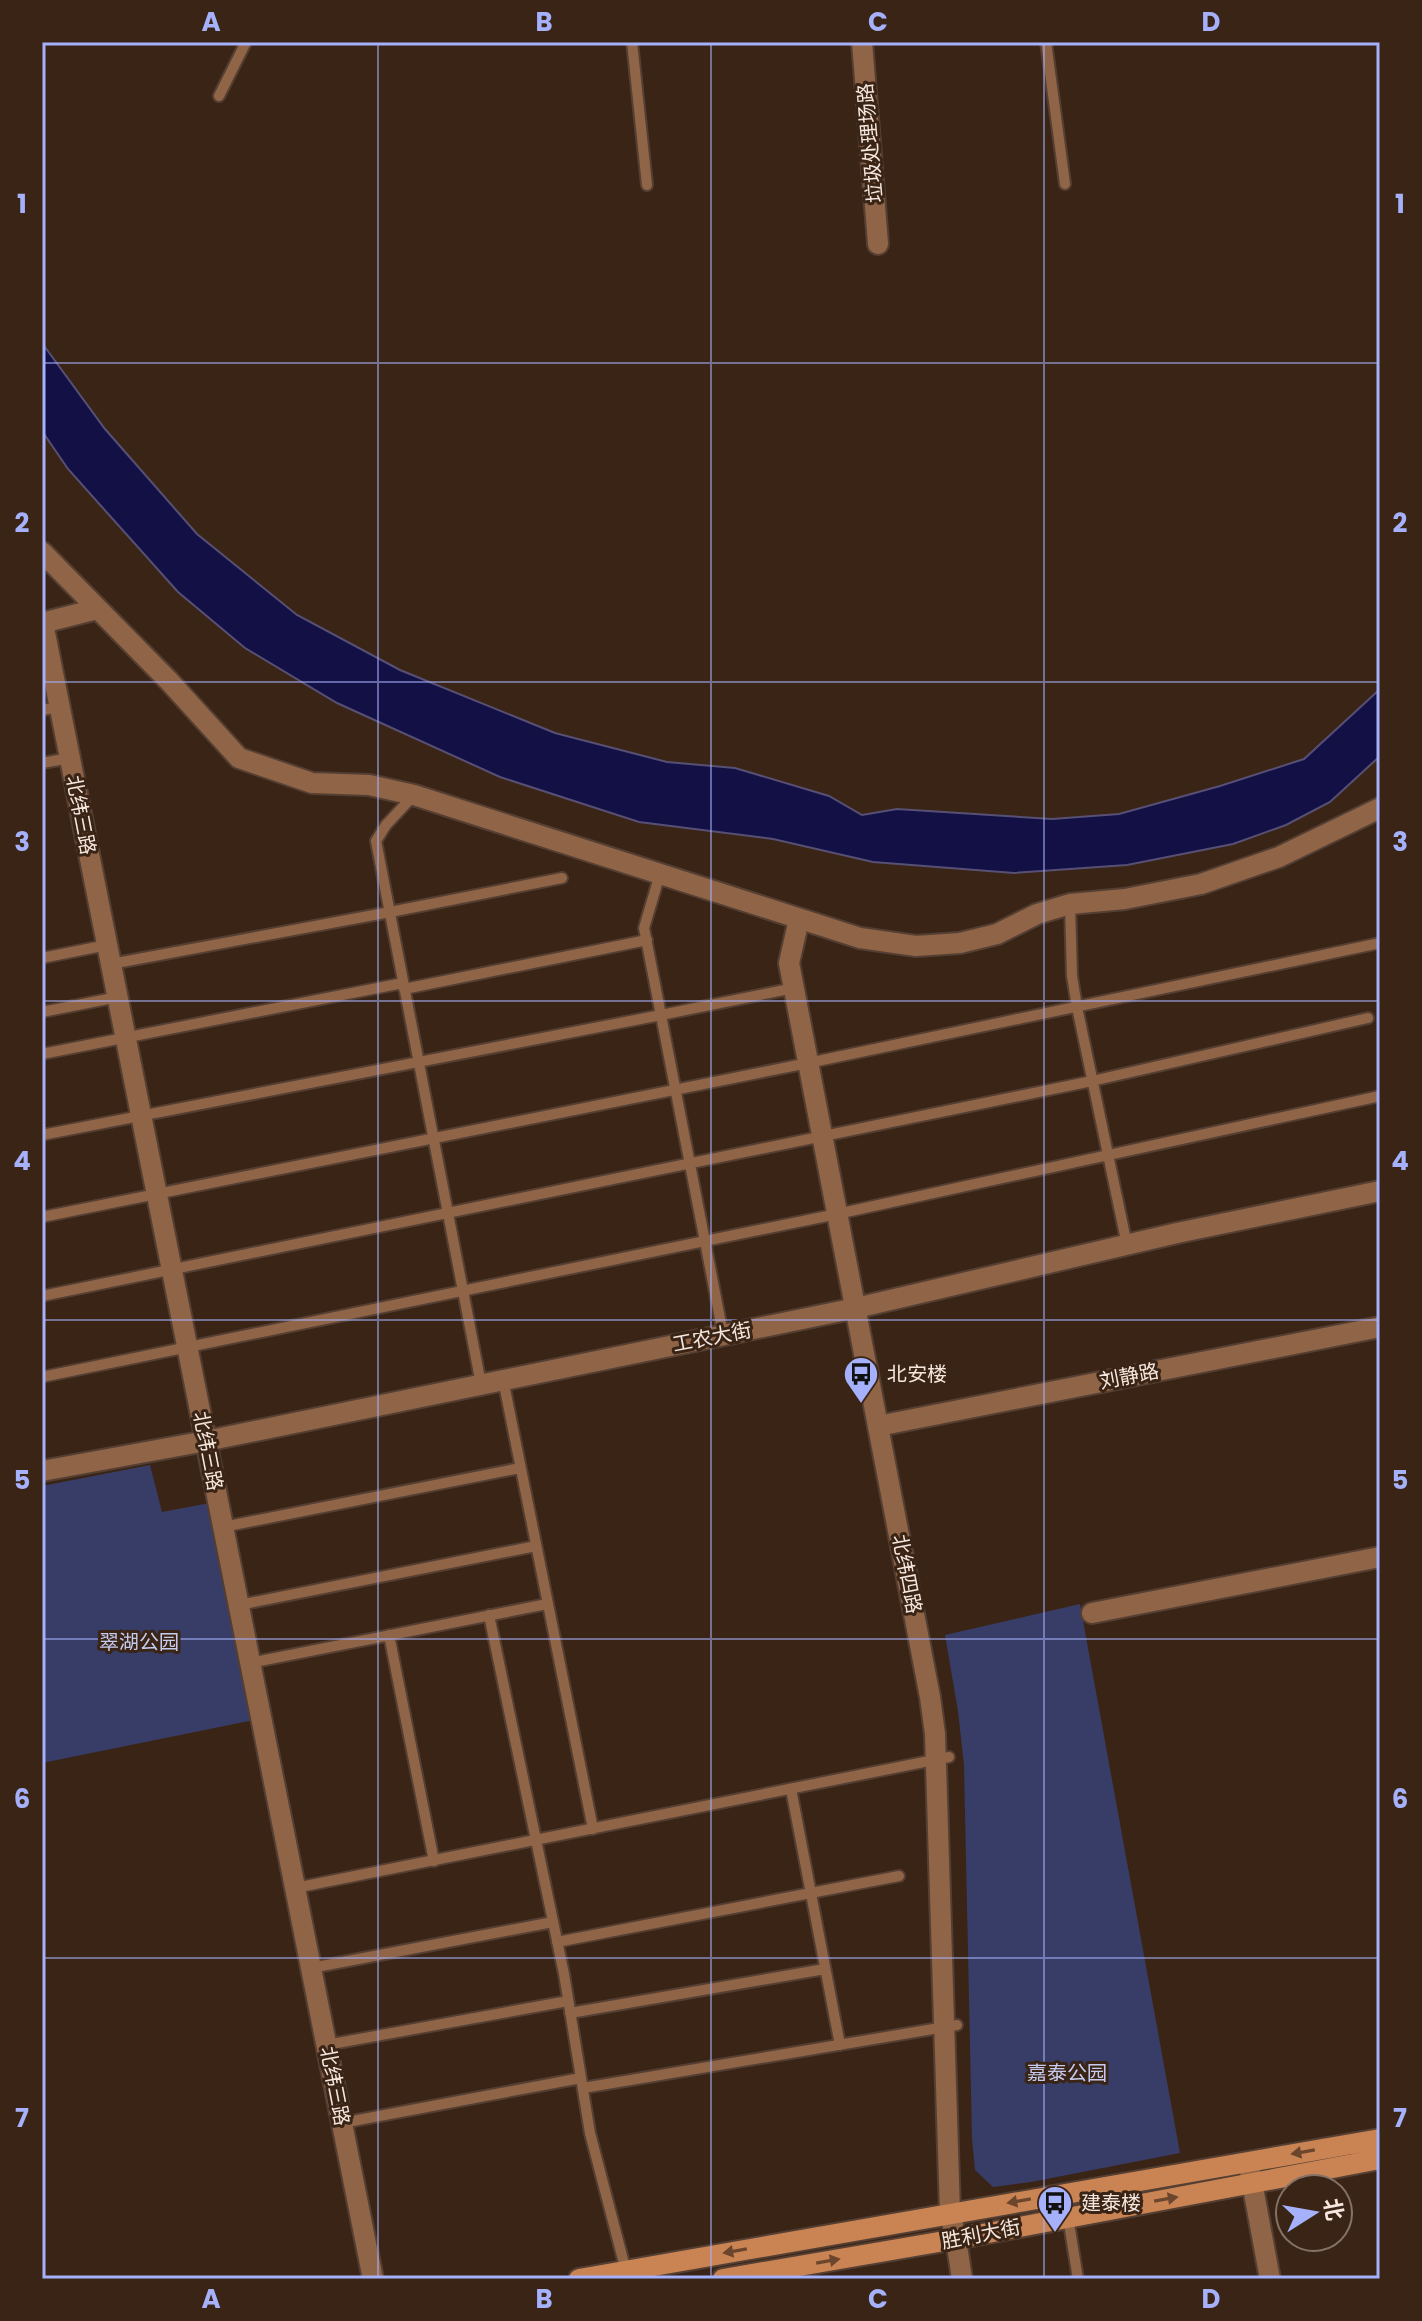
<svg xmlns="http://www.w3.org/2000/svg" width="1422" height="2321" viewBox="0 0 1422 2321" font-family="Poppins,'Noto Sans SC',sans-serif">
<rect width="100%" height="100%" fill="#3a2416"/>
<path fill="#383d67" d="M150 1465 162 1512 210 1503 254 1720 42 1763V1486Z
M1080 1604 1180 2153 1031 2182 993 2187 975 2170 972 2138 964 1765 958 1711 945 1635Z"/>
<path fill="#131046" stroke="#575074" stroke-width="2" d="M42 343 105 429 197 534 297 615 400 670 555 733 667 762 735 768 829 796 862 815 897 809 1052 819 1119 814 1220 786 1304 759 1380 689V756L1330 802 1286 825 1233 844 1127 865 1014 873 873 862 773 839 639 822 500 777 337 703 245 648 178 592 68 469 42 431Z"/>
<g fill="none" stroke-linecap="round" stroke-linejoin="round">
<g stroke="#543f32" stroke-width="14">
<path id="service" d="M632 42 647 185
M1046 42 1065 184
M219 96 246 42
M42 710 60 707
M42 763 70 758
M414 795 386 825 376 841 481 1384
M660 874 644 928 723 1334
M1070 904 1072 976 1077 1007 1127 1245
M42 958 107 945
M111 964 390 912 562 878
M404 989 647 940
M42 1012 118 997
M42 1054 403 983
M42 1135 661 1015 794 988
M42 1217 808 1063 1380 943
M42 1296 1092 1081 1368 1018
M42 1377 837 1214 1380 1096
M503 1379 593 1829
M223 1527 520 1468
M239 1605 536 1546
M489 1615 564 1974 590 2133 627 2275
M389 1635 434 1861
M250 1663 547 1604
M791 1789 840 2045
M295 1888 949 1757
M557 1942 899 1876
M311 1968 553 1922
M570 2013 825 1969
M326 2045 568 2001
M583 2088 957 2025
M342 2123 581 2078
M1068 2217 1078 2279"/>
</g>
<g stroke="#543f32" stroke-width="24">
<path id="minor" d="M862 42 878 244
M42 552 169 681 239 758 312 783 369 785 414 795 860 938 916 946 960 943 997 934 1037 914 1070 904 1125 899 1201 884 1279 857 1380 808
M878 1426 1380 1327
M1092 1613 1380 1557
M1249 2166 1270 2279"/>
</g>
<g stroke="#543f32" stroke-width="24">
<path id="tertiary" d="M42 623 97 609
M43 623 373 2279
M799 919 789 963 930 1697 935 1734 950 2213 956 2239 962 2279
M42 1471 206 1441 856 1308 1177 1233 1380 1191"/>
</g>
<g stroke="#543f32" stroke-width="24">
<path id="secondary" d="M579 2279 1380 2139
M723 2279 956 2239 1380 2159"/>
</g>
<use href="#service" stroke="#906447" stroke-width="10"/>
<use href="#minor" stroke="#906447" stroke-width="20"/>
<use href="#tertiary" stroke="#906447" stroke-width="20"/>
<use href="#secondary" stroke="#ca8454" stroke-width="20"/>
</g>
<defs><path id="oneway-solid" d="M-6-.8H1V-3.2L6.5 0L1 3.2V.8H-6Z" transform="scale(2)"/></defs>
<g fill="#6c462c">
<use href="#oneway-solid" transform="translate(1303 2152) rotate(170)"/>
<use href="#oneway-solid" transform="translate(1166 2199) rotate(-10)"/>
<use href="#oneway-solid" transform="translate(1019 2201) rotate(170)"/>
<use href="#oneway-solid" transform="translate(735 2251) rotate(170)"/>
<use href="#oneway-solid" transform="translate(828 2261) rotate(-10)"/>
</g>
<path fill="none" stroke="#a6b1fc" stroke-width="2" stroke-opacity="0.55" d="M378 42V2279M711 42V2279M1044 42V2279M42 363H1380M42 682H1380M42 1001H1380M42 1320H1380M42 1639H1380M42 1958H1380"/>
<defs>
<g id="bus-pin" transform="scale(1.8)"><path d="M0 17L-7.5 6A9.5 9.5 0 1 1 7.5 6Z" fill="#a6b1fc" stroke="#3a2416"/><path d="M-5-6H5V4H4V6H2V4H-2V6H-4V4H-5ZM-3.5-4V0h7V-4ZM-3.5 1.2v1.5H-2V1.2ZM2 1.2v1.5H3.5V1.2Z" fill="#111"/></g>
</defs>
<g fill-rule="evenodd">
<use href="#bus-pin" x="861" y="1374"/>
<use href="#bus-pin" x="1055" y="2203"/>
</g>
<g text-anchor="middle" stroke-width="6" stroke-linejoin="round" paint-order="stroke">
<g font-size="20" fill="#f6e7de" stroke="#3a2416">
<text transform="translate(870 143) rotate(-95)" y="7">垃圾处理场路</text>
<text transform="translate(81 815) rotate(79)" y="7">北纬三路</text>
<text transform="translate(712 1337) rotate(-11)" y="7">工农大街</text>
<text transform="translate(1129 1376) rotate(-11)" y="7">刘静路</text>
<text transform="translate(208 1451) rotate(79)" y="7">北纬三路</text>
<text transform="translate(907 1574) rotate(79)" y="7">北纬四路</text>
<text transform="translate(335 2086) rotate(79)" y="7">北纬三路</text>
<text transform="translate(981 2234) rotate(-11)" y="7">胜利大街</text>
</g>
<g font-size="20" fill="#f6e7de" stroke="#3a2416" text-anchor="start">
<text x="887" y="1381">北安楼</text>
<text x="1081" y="2210">建泰楼</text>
</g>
<g font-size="20" fill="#c5cbef" stroke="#3a2416">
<text x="139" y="1649">翠湖公园</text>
<text x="1067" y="2080">嘉泰公园</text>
</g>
</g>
<rect width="1422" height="2321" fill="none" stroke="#3a2416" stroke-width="88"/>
<g transform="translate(1314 2213) rotate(79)"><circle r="38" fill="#3a2416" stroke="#857266" stroke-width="2"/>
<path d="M0-6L14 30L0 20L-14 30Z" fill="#a6b1fc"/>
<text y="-12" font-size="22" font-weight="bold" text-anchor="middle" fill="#f6e7de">北</text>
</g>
<rect x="44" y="44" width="1334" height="2233" fill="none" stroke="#a6b1fc" stroke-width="3"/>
<g font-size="26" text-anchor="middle" font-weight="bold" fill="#a6b1fc">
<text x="211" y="31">A</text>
<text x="544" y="31">B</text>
<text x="878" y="31">C</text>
<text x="1211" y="31">D</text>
<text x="22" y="213">1</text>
<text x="1400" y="213">1</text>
<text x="22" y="532">2</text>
<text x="1400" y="532">2</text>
<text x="22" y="851">3</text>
<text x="1400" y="851">3</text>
<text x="22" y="1170">4</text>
<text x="1400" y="1170">4</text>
<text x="22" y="1489">5</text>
<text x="1400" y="1489">5</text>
<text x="22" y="1808">6</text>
<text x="1400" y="1808">6</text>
<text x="22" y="2127">7</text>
<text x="1400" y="2127">7</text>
<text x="211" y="2308">A</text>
<text x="544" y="2308">B</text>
<text x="878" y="2308">C</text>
<text x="1211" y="2308">D</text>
</g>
</svg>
